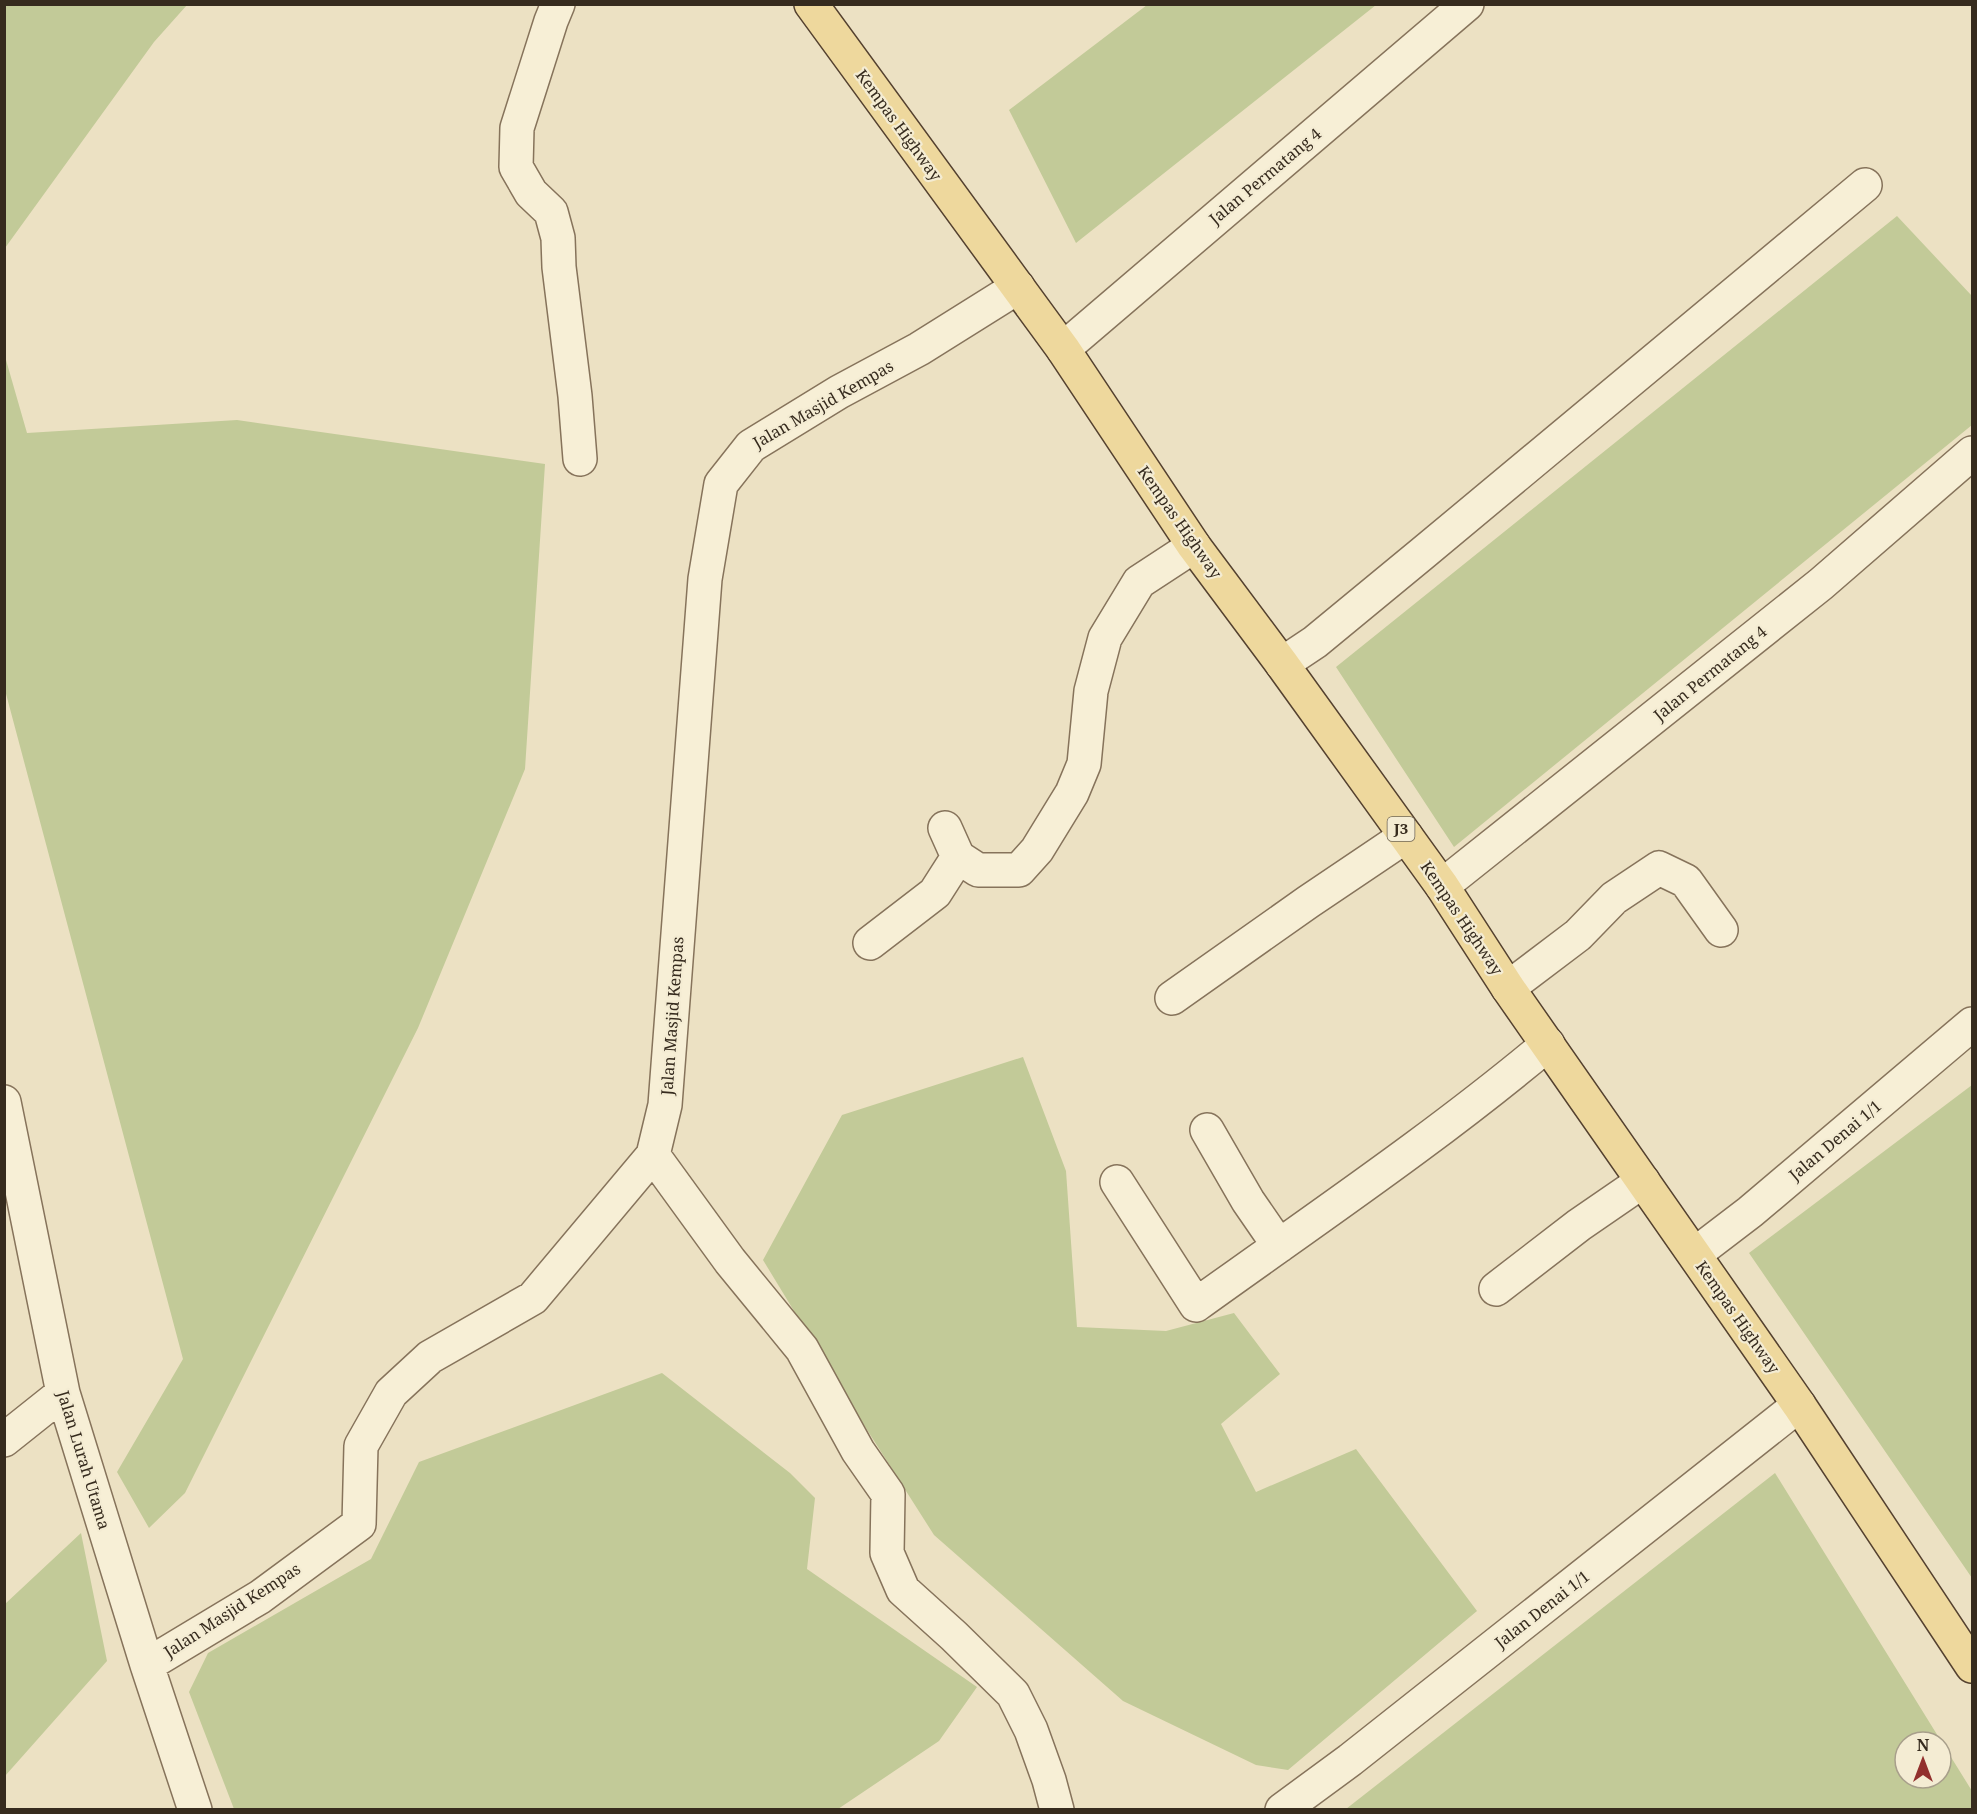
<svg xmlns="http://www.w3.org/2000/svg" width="1977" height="1814" viewBox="0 0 1977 1814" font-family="'Noto Serif',serif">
<rect width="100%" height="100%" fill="#ece1c3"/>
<path fill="#c2ca98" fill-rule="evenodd" d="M5 4 187 5 154 42 5 248Z
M1147 5H1376L1076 243 1009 110Z
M1897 216 1972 296V425L1454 847 1336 667Z
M4 353 27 433 237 420 545 464 525 769 418 1028 185 1493 149 1528 117 1472 183 1359 5 690Z
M1023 1057 1066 1171 1077 1327 1166 1331 1234 1313 1280 1374 1221 1424 1256 1492 1356 1449 1477 1611 1288 1770 1256 1765 1123 1701 934 1535 850 1403 763 1260 842 1115Z
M1972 1085V1578L1749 1253Z
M662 1373 790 1473 815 1498 807 1569 977 1687 939 1741 838 1809H234L189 1692 208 1653 371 1559 419 1462Z
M1775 1473 1972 1791V1809H1346ZM1905 1742H1941V1778H1905Z
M81 1533 107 1661 5 1776V1604Z"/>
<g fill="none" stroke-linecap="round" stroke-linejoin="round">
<g stroke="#86735b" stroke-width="36">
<path id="minor" d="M558 4 551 21 517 128 516 167 531 193 551 212 558 238 559 267 575 396 580 459
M1063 349 1467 4
M1282 664 1315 642 1423 553 1865 185
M958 857 978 870H1019L1037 850 1072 793 1084 764 1091 691 1105 638 1139 582 1194 546
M1442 886 1821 584 1972 453
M870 943 935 893 958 857 945 828
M1508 988 1578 935 1614 898 1659 868 1686 881 1721 930
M1172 998 1308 902 1406 836
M4 1102 63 1393 147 1665 195 1810
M1207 1130 1248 1201 1279 1246
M653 1155 730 1261 802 1349 858 1451 888 1494 887 1553 903 1590 954 1636 1013 1694 1031 1730 1049 1780 1057 1810
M1117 1182 1196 1305C1314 1220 1436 1138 1548 1044
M1695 1254 1750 1212 1972 1024
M1496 1289 1579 1225 1643 1181
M4 1440 63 1393
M147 1665 260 1597 359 1524 361 1446 391 1393 430 1357 533 1298 653 1155 665 1105 705 579 721 484 751 446 839 392 919 349 1018 287
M1282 1810 1350 1760 1799 1405"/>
</g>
<g stroke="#54412f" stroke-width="36">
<path id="major" d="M811 4 1063 349 1194 546 1282 664 1442 886 1508 988 1799 1405 1972 1666"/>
</g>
<use href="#minor" stroke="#f7efd6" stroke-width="33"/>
<use href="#major" stroke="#eed89d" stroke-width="33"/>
</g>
<g text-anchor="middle" stroke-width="4.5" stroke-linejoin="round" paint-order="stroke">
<rect fill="#f4ecd3" stroke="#6f6554" stroke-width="1.5" x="1387.5" y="817" width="27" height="24" rx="4.5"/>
<g font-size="15" font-weight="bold" fill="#362b1e">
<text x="1401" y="834">J3</text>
</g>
<g font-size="16" fill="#362b1e" stroke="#f4ecd3">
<text transform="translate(899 125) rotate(54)" y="6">Kempas Highway</text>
<text transform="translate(1265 176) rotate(-40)" y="6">Jalan Permatang 4</text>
<text transform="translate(823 404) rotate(-30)" y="6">Jalan Masjid Kempas</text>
<text transform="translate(1180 522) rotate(55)" y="6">Kempas Highway</text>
<text transform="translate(1710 673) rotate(-39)" y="6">Jalan Permatang 4</text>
<text transform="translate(1462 918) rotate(56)" y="6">Kempas Highway</text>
<text transform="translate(672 1016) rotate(-86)" y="6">Jalan Masjid Kempas</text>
<text transform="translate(1835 1140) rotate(-40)" y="6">Jalan Denai 1/1</text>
<text transform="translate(1738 1317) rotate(55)" y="6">Kempas Highway</text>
<text transform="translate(84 1460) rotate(73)" y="6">Jalan Lurah Utama</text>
<text transform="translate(1542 1609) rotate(-38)" y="6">Jalan Denai 1/1</text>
<text transform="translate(232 1610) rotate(-33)" y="6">Jalan Masjid Kempas</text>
</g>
</g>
<rect width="1977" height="1814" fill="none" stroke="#362b1e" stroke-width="12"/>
<g transform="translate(1923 1760)"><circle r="28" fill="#f4ecd3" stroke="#a89f8b" stroke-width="1.5"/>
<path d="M0-4.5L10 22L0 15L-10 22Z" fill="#92302d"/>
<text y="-9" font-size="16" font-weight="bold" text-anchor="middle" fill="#362b1e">N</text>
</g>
</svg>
